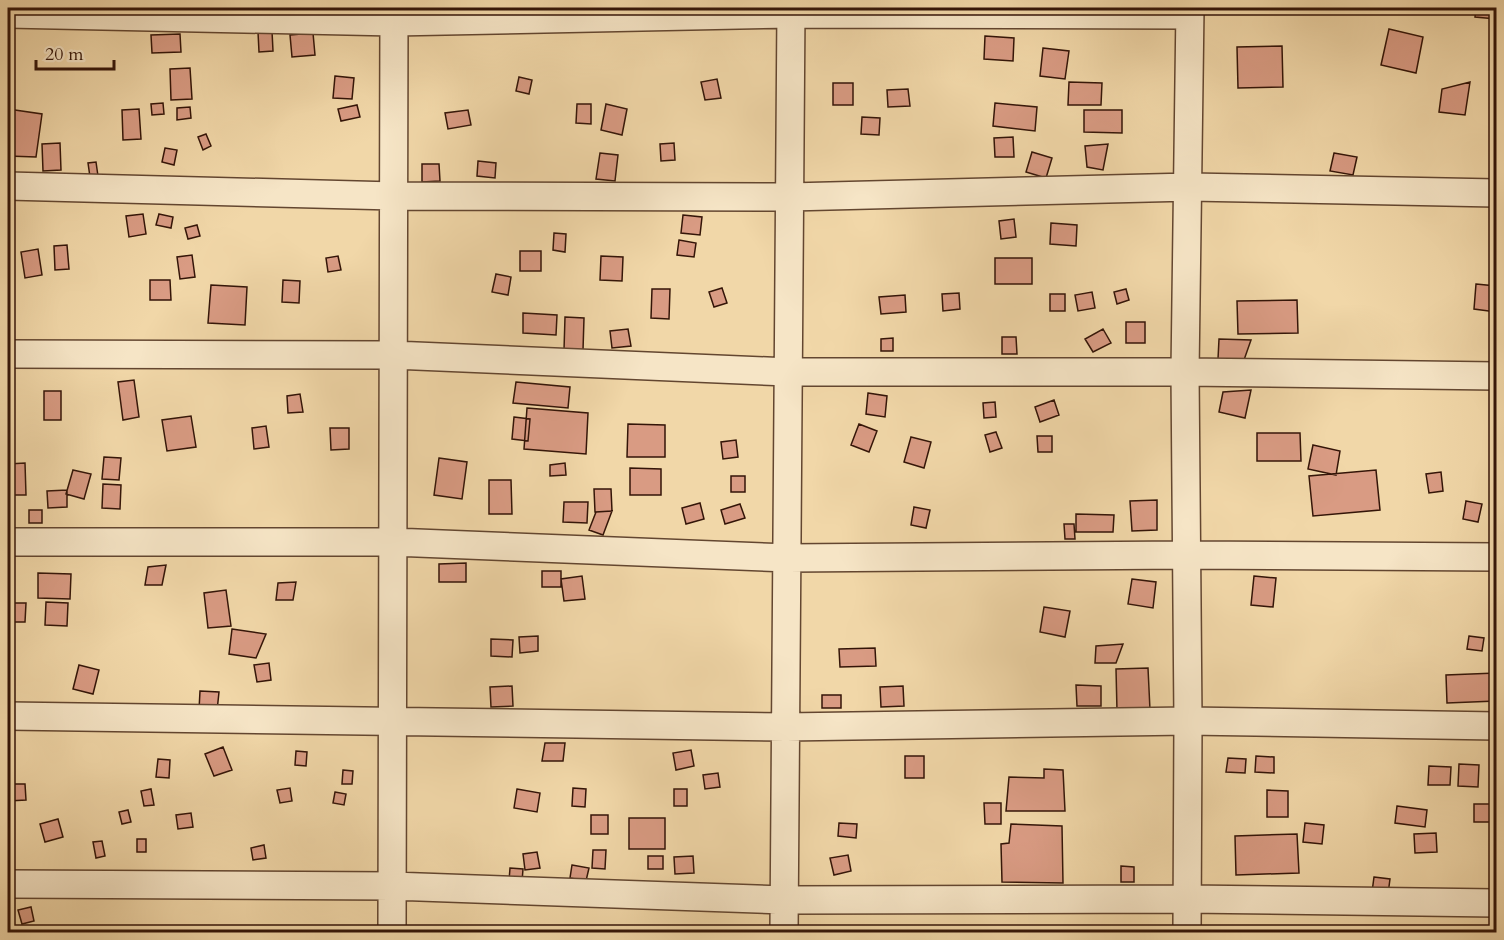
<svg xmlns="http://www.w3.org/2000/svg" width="1504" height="940" viewBox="0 0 1504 940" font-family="Cardo,serif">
<rect width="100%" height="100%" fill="#f1d7a8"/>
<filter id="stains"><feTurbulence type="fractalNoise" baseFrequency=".00333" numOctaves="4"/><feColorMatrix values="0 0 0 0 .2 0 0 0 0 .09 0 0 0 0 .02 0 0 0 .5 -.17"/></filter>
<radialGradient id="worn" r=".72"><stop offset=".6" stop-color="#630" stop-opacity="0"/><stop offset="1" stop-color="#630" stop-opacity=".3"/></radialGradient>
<path fill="#d99b83" stroke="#341508" stroke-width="1.5" d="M1476 8H1496V19L1475 17Z
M1389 29 1423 37 1416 73 1381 65Z
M272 31 273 51 259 52 258 32Z
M313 33 315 55 292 57 290 35Z
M180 34 181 52 152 53 151 35Z
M985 36 1014 38 1013 61 984 59Z
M1282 46 1283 87 1238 88 1237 47Z
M1043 48 1069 51 1065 79 1040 76Z
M190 68 192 99 171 100 170 69Z
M335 76 354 78 352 99 333 98Z
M519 77 532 80 529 94 516 91Z
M717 79 721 98 705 100 701 82Z
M1069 82 1102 83 1101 105H1068Z
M1470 82 1465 115 1439 112 1442 89Z
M833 83H853V105H833Z
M908 89 910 106 888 107 887 90Z
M163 103 164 114 152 115 151 104Z
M995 103 1037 107 1035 131 993 126Z
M577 104H591V124L576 123Z
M606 104 627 109 622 135 601 130Z
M357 105 360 117 341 121 338 109Z
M190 107 191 118 177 120V108Z
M8 109 42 114 36 157 8 156Z
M139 109 141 139 123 140 122 110Z
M468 110 471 125 448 129 445 113Z
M1084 110H1122V133L1084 132Z
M862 117 880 118 879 135 861 134Z
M206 134 211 146 203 150 198 137Z
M1013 137 1014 157H995L994 138Z
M60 143 61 170 43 171 42 144Z
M674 143 675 160 661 161 660 144Z
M1108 144 1103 170 1087 167 1085 146Z
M165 148 177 150 174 165 162 162Z
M1032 152 1052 158 1046 178 1026 172Z
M600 153 618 155 615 181 596 179Z
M1334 153 1357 157 1353 175 1330 171Z
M478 161 496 163 495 178 477 176Z
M96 162 98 176 90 177 88 163Z
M422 164H439L440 181 422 182Z
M143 214 146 234 129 237 126 216Z
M159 214 173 217 171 228 156 225Z
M683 215 702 217 700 235 681 233Z
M1014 219 1016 237 1001 239 999 221Z
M1051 223 1077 225 1076 246 1050 244Z
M197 225 200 236 188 239 185 228Z
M554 233 566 234 565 252 553 250Z
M679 240 696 243 694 257 677 255Z
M67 245 69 269 55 270 54 246Z
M38 249 42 275 25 278 21 252Z
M520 251H541V271H520Z
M192 255 195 277 180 279 177 257Z
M338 256 341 270 328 272 326 258Z
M601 256 623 257 622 281 600 280Z
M995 258H1032V284H995Z
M496 274 511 277 508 295 492 292Z
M150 280H170L171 300H150Z
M283 280 300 281 299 303 282 302Z
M1476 284 1496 286V312L1474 309Z
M211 285 247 287 245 325 208 323Z
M722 288 727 303 714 307 709 292Z
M652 289H670L669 319 651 318Z
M1126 289 1129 300 1117 304 1114 292Z
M1092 292 1095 308 1078 311 1075 295Z
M959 293 960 309 943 311 942 294Z
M1050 294H1065V311H1050Z
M905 295 906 312 881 314 879 297Z
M1297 300 1298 333 1238 334 1237 301Z
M523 313 557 315 556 335 523 333Z
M565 317 584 318 583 350H564Z
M1126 322H1145V343H1126Z
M628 329 631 346 612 348 610 331Z
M1103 329 1111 343 1093 352 1085 339Z
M1002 337H1016L1017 354H1002Z
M893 338V351H881V339Z
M1219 339 1251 340 1244 360 1218 359Z
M134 380 139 417 123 420 118 382Z
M516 382 570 387 568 408 513 403Z
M1251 390 1245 418 1219 412 1223 392Z
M44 391H61V420H44Z
M868 393 887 396 885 417 866 414Z
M300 394 303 412 288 413 287 396Z
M1054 400 1059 415 1040 422 1035 407Z
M995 402 996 417 984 418 983 403Z
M527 408 588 413 586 454 524 449Z
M191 416 196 447 167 451 162 420Z
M514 417 530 419 528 441 512 439Z
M628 424 665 425V457H627Z
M859 424 877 431 869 452 851 445Z
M266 426 269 447 254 449 252 428Z
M330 428H349V449L331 450Z
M996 432 1002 448 990 452 985 435Z
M1257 433H1300L1301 461H1257Z
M1037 436H1052V452H1038Z
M911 437 931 442 924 468 904 462Z
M736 440 738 457 723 459 721 442Z
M1313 445 1340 451 1336 475 1308 469Z
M104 457 121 458 119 480 102 479Z
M439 458 467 462 462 499 434 495Z
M25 463 26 495H8V464Z
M565 463 566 475 550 476V465Z
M630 468 661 469V495H630Z
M73 470 91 474 84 499 66 494Z
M1376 470 1380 510 1313 516 1309 476Z
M1441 472 1443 491 1429 493 1426 474Z
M731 476H745V492H731Z
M489 480H511L512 514H489Z
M103 484 121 485 120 509 102 508Z
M594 489H611L612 511 595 512Z
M67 490V507L48 508 47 491Z
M1157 500V530L1132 531 1130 501Z
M1466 501 1482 504 1478 522 1463 519Z
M564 502H588L587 523 563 522Z
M700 503 704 519 686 524 682 508Z
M740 504 745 518 725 524 721 510Z
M914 507 930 510 926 528 911 525Z
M29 510H42V523H29Z
M612 511 603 535 589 530 596 512Z
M1076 514 1114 515 1113 532H1076Z
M1064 524H1074L1075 539H1065Z
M466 563V582H439V564Z
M166 565 162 585H145L148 567Z
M542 571H561V587H542Z
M38 573 71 574 70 599 38 598Z
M582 576 585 599 564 601 561 579Z
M1254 576 1276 578 1273 607 1251 605Z
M1132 579 1156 582 1153 608 1128 604Z
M296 582 293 600H276L278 583Z
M226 590 231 626 208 628 204 593Z
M46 602 68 603 67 626 45 625Z
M10 603H26L25 622H10Z
M1044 607 1070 611 1065 637 1040 632Z
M232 629 266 634 256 658 229 654Z
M538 636V651L520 653 519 637Z
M1469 636 1484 638 1482 651 1467 649Z
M491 639 513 640 512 657 491 656Z
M1123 644 1116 663H1095L1096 646Z
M875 648 876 666 840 667 839 649Z
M269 663 271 680 257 682 254 665Z
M79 665 99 670 93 694 73 689Z
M1148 668 1150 710 1117 711 1116 669Z
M1496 673V701L1447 703 1446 675Z
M1076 685 1101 686V706H1077Z
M512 686 513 706 491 707 490 687Z
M903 686 904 706 881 707 880 687Z
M200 691 219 692 217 711 199 710Z
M822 695H841V708H822Z
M545 743H565L563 761H542Z
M223 747 232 770 214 776 205 754Z
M691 750 694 766 676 770 673 753Z
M296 751 307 752 306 766 295 765Z
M905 756H924V778H905Z
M1256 756 1274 757V773L1255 772Z
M1228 758 1246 759 1245 773 1226 772Z
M1492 758H1496V791H1492Z
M158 759 170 760 169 778 156 777Z
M1459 764 1479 765 1478 787 1458 786Z
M1429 766 1451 767 1450 785H1428Z
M1044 769 1063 770 1065 811H1006L1009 777 1044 778Z
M343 770 353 771 352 784H342Z
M718 773 720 787 705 789 703 775Z
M8 784H25L26 800 8 801Z
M290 788 292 801 280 803 277 790Z
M573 788 586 789 585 807 572 806Z
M151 789 154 805 144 806 141 791Z
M517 789 540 793 537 812 514 808Z
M674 789H687V806H674Z
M1267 790 1288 791V817H1267Z
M335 792 346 794 344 805 333 803Z
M984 803H1001V824H985Z
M1474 804H1494V822H1474Z
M1397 806 1427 810 1425 827 1395 823Z
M128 810 131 822 122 824 119 812Z
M191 813 193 827 178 829 176 815Z
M591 815H608V834H591Z
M629 818H665V849H629Z
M58 819 63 837 45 842 40 824Z
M839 823 857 824 856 838 838 836Z
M1305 823 1324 825 1322 844 1303 842Z
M1011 824 1062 826 1063 883 1002 882 1001 844 1009 843Z
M1436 833 1437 852 1415 853 1414 834Z
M1297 834 1299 873 1236 875 1235 836Z
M137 839H146V852H137Z
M102 841 105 856 96 858 93 842Z
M264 845 266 858 253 860 251 848Z
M593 850H606L605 869 592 868Z
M537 852 540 868 525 870 523 854Z
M848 855 851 871 834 875 830 858Z
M648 856H663V869H648Z
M693 856 694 873 675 874 674 857Z
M572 865 589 868 586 881 570 878Z
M1121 866 1134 867V882H1121Z
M510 868 523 869 522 882 509 881Z
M1374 877 1390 879 1388 894 1372 892Z
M31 907 34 921 22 924 18 910Z
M1490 927H1496V932H1490Z"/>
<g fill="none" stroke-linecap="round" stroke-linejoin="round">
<g stroke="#634630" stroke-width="30">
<path id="street" d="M8 14 394 22 791 14 1190 15
M8 186 394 196 790 197 1190 187 1496 193
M8 354 393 355 788 372H1185L1496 376
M8 542H393L788 558 1187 555 1496 557
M8 716 786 727 1188 721 1496 726
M8 884 392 886 784 900 1187 899 1496 903
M392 932 394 8
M784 932 791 8
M1187 932 1188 721 1185 372 1190 8"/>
</g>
<use href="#street" stroke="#f6e5c6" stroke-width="27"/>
</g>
<rect width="1504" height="940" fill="none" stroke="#f1d7a8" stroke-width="30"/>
<rect x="9" y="9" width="1486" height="922" fill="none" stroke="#341508" stroke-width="3"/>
<rect x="15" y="15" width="1474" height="910" fill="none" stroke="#341508" stroke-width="1.5"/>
<path d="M36 60v9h78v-9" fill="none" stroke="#341508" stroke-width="3"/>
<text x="45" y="60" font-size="18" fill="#341508" stroke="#f6e5c6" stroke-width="4.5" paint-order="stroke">20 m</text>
<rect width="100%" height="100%" filter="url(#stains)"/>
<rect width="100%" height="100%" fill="url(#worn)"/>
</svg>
